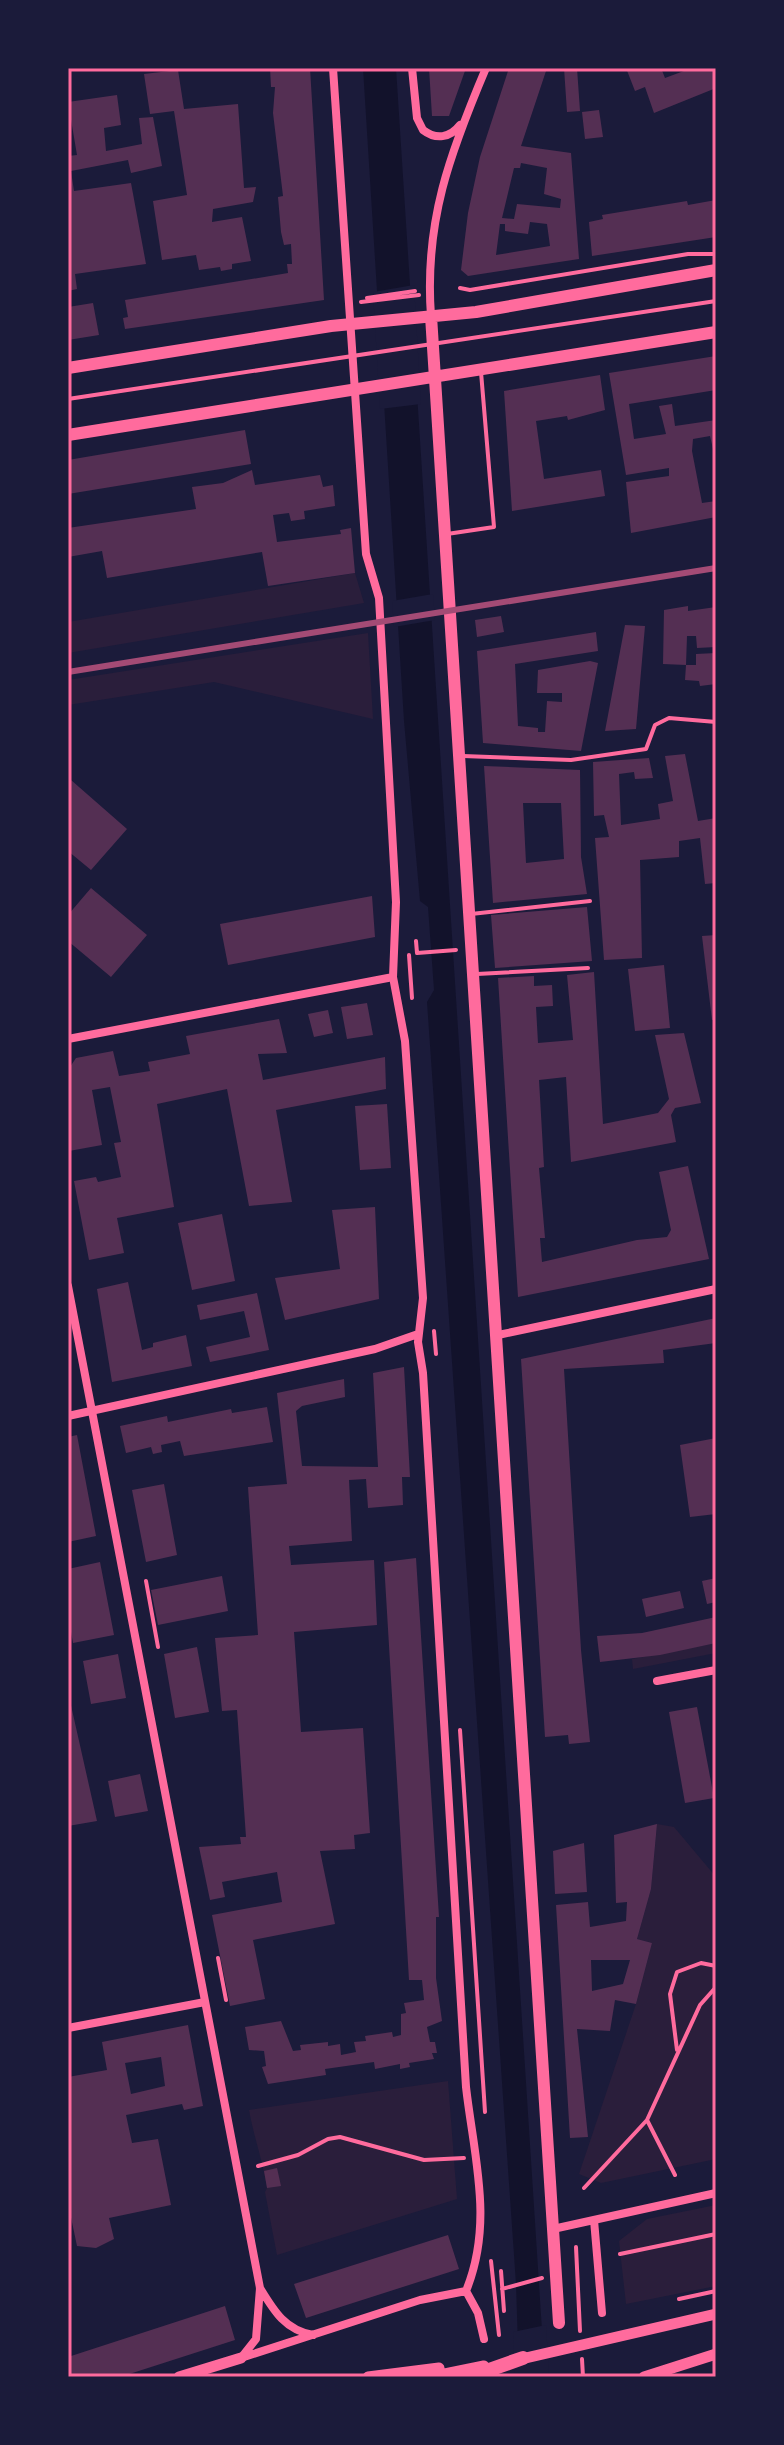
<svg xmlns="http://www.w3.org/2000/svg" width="784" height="2445" viewBox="0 0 784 2445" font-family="'Exo 2',sans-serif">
<rect width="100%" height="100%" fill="#1b1b3a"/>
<path fill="#2a1e3b" d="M355 573 364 603 68 653V622Z
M368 633 373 719 214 682 68 705V680Z
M716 1643V1653L633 1669 632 1659Z
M657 1824 674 1827 716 1877V2159L601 2183 579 2174 636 2004 652 1943 637 1939 651 1889Z
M448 2081 457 2199 277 2255 265 2192 267 2188C263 2161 254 2138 249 2110Z
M716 2205V2286L626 2304 619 2241 647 2219Z"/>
<path fill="#12122b" d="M363 68H396L545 2377H519L516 2284 427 1002 434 990 428 907 420 901 404 721Z"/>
<path fill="#1b1b3a" d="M414 285 421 404 380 409 373 292Z
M433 594 435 620 394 627 392 601Z
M546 2325 549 2377H515L513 2332Z"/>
<path fill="#542f53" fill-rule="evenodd" d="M270 68H310L324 300 125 329 123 318 128 317 125 300 288 273 287 264H292L291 244 284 245 281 232 278 197 283 196 273 113 275 87H271Z
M429 68H466L449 116H432Z
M509 68H547L521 146 571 153 579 259 468 276 461 270 468 213 480 157ZM521 163 547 168 544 194 561 199 560 208 517 204 514 219 502 218 514 168H520ZM530 222 547 224 550 246 496 255 500 224H505V231L528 234Z
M564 68H577L580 111 567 112Z
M626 68H661L665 78 692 68H716V88L654 113 645 87 635 91Z
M178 70 184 109 238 104 244 188 256 187 253 202 213 209 212 222 242 217 251 261 232 264V269L221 271 220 267 199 270 196 255 162 260 153 201 187 195 174 111 150 114 144 74Z
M117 95 121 125 104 128 106 151 142 144 139 118 153 117 162 166 131 173 128 160 71 171 74 191 131 183 146 264 75 274 77 289 68 291V156L77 155 68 102Z
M599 110 603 137 585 139 582 112Z
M716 200V237L592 256 589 222 603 219 602 215 687 201 688 205Z
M93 303 99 335 68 340V307Z
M716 356V390L629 404 634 439 666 434 659 406 672 404 675 426 716 420V462L710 436 693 439 692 451 702 503 716 501V517L631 533 626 482 669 476V468L626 475 609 373Z
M600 375 605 410 568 420 567 416 536 421 544 479 601 470 605 496 512 511 504 391Z
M245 430 251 464 68 494V460Z
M252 470 255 485 320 475 323 487 333 485 335 506 304 511 305 519 291 521 289 513 273 515 277 542 341 534 340 530 351 528 355 573 268 586 262 552 107 578 102 551 68 557V528L196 509 192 487 223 483Z
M688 606V611L716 607V647L697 648 696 636H687L686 665H696V654L716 653V684L700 686 699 681 685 680 686 665 663 664 664 610Z
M501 616 504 632 477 637 475 620Z
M625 625 645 626 636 729 605 731Z
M596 632 598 651 515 664 518 726 538 728V732H545L547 701 562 702V693H537L538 670 590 661 598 663 581 751 483 743 477 651Z
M685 754 698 821 716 818V883L705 884 700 838 679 841V857L640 860 642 958 604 960 595 838 609 837 604 815 594 816 593 762 649 758 653 778 635 779 634 772 619 774 621 825 660 819 658 804 673 801 665 756Z
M484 766 580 770 581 857 587 894 493 903ZM523 803H561L564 859 526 863Z
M71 780 127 829 91 870 68 851Z
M91 888 147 935 111 977 68 941V915Z
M372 896 375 937 228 965 220 924Z
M587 907 592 961 495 968 491 915Z
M716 935V1019L712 1020 702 936Z
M664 965 670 1028 635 1031 628 969Z
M594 972 603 1124 658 1113 669 1099 655 1035 684 1033 701 1103 675 1108 671 1115 676 1142 571 1162 566 1077 539 1080 544 1167 539 1168 545 1238H540L542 1262 637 1240 667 1237 671 1230 659 1172 688 1166 709 1259 518 1297 498 978 534 976V986L552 985 553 1006 536 1007 538 1043 573 1040 567 975Z
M367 1003 373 1035 347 1039 341 1007Z
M328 1010 333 1033 314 1037 308 1014Z
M279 1019 287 1053 258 1054 263 1080 385 1057 386 1089 276 1110 292 1202 249 1206 227 1089 157 1104 174 1207 117 1218 124 1253 89 1260 74 1181 96 1177 98 1182 121 1177 114 1143 121 1142 110 1087 92 1090 102 1145 69 1151 68 1070 76 1058 113 1051 119 1076 150 1071 148 1062 190 1054 186 1036Z
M387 1104 391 1168 360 1170 355 1106Z
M375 1207 379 1299 285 1320 275 1278 340 1269 332 1210Z
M222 1214 235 1281 192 1290 178 1223Z
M128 1282 142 1350 153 1347V1343L186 1335 192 1366 112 1382 97 1289Z
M257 1293 269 1350 210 1362 206 1347 250 1337 244 1311 200 1320 197 1305Z
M716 1318V1343L663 1350 664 1363 564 1369 581 1650 590 1742 569 1744 568 1735 545 1737 521 1359Z
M404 1367 410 1477H402L403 1505 368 1508 366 1479 349 1480 352 1541 289 1546 291 1565 374 1560 377 1625 294 1632 301 1732 363 1728 370 1833 354 1835 355 1849 320 1851 335 1924 253 1940 265 1999 230 2006 212 1915 282 1902 277 1872 222 1882 225 1897 210 1900 199 1847 241 1844 240 1837H246L237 1710 222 1711 215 1638 258 1635 248 1487 287 1484 277 1393 344 1379 345 1397 302 1406 296 1411 302 1466 378 1467 373 1373Z
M267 1407 273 1442 184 1456 180 1441 161 1445 162 1452 153 1454 151 1447 126 1453 120 1426 167 1416 168 1422 231 1409 232 1413Z
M77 1435 96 1536 68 1542V1437Z
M716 1438V1514L690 1517 680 1445Z
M164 1484 177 1555 146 1562 132 1490Z
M416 1558 439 1917H436V1978L442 2021 427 2027 430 2042H435L437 2053H432L434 2059 409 2063 410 2067 400 2069V2064L375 2069 374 2062 325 2069 326 2075 268 2084 262 2067 266 2066 264 2051 249 2050 245 2027 281 2021 293 2051 301 2050 300 2045 328 2042V2046L340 2044 341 2055 356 2052 354 2042 366 2041 365 2036 392 2032 393 2037 401 2035V2014L406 2013 404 2003 424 2000 422 1980H409L384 1562Z
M100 1562 114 1635 73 1643 68 1615V1569Z
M222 1576 228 1611 158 1625 151 1590Z
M716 1578V1602L707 1604 702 1581Z
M680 1591 684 1608 646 1617 642 1599Z
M716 1617V1643L660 1655 600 1662 597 1636 642 1633Z
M197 1647 209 1712 175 1718 164 1654Z
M118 1654 126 1698 91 1704 83 1661Z
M68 1692 97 1821 68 1826Z
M697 1707 714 1798 685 1803 669 1712Z
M140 1774 148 1811 115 1817 108 1781Z
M657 1824 651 1889 637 1939 652 1943 636 2004 615 2000 610 2031 577 2029 588 2137 570 2138 556 1905 588 1902 590 1927 626 1921 627 1902 616 1903 614 1835ZM591 1960H630L623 1984 592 1991Z
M584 1843 587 1892 555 1894 553 1851Z
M188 2025 203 2106 184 2110 182 2104 126 2115 132 2143 158 2139 171 2205 109 2218 114 2239 96 2248 77 2246 68 2203V2077L107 2070 102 2042ZM161 2057 165 2086 131 2094 125 2063Z
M277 2168 281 2186 267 2188 264 2171Z
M448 2235 459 2269 306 2318 294 2284Z
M225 2306 235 2340 120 2377H68V2357Z"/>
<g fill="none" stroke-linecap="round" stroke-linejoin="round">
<path stroke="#ff6b9d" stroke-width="4" d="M367 298 415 291
M361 302 419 295
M416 941 417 953 456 950
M409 955 412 998
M434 1331 436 1354
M146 1581 158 1647
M460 1730 485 2112
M218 1958 226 2000
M677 2050 670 1994 677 1972 701 1963 716 1966
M647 2120 675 2175
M258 2166 298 2155 328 2139 340 2137 424 2160 464 2158
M584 2188 647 2120 700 2005 716 1987
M576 2247 580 2331
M620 2254 716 2234
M491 2261 499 2335
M501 2271 504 2311
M502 2289 542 2278
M679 2299 716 2291
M582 2359 583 2377"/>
<path stroke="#ff6b9d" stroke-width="4" d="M460 288 470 290 688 254H716
M68 399 716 301
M447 534 494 527 481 372
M463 756 571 760 646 749 655 725 669 718 716 722
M471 914 590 901
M477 974 588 968"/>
<path stroke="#ff6b9d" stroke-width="8" d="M333 68 366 554 379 598 396 902 393 977 405 1041 423 1298 418 1342 423 1373 466 2087C474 2157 494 2223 466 2291
M412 68 417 118 423 130C436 140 450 138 460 125
M431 316C424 222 450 153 486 68
M68 1039 393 977
M68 1286 260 2288 256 2339 241 2358
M498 1335 716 1289
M68 1416 375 1349 418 1334
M657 1681 716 1670
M68 2028 205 2002
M594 2220 602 2313
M553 2229 716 2193
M260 2288C274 2311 285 2330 313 2335
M466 2291 478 2313 484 2339
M241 2358 420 2300 466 2291"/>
<path stroke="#ff6b9d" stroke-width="11" d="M517 2360 716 2314
M179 2377 241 2358
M368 2377 439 2368
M430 2377 484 2366
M644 2377 716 2354"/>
<path stroke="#ff6b9d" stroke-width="12" d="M431 316 559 2323
M68 368 331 326 476 312 716 270
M68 435 716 332"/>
<path stroke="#ff6b9d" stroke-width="14" d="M469 2377 523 2358"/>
<path stroke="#a44b75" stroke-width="6" d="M68 672 716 568"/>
</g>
<rect width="784" height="2445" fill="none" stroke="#1b1b3a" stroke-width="140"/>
<rect x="70" y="70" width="644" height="2305" fill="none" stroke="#ff6b9d" stroke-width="3"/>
</svg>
